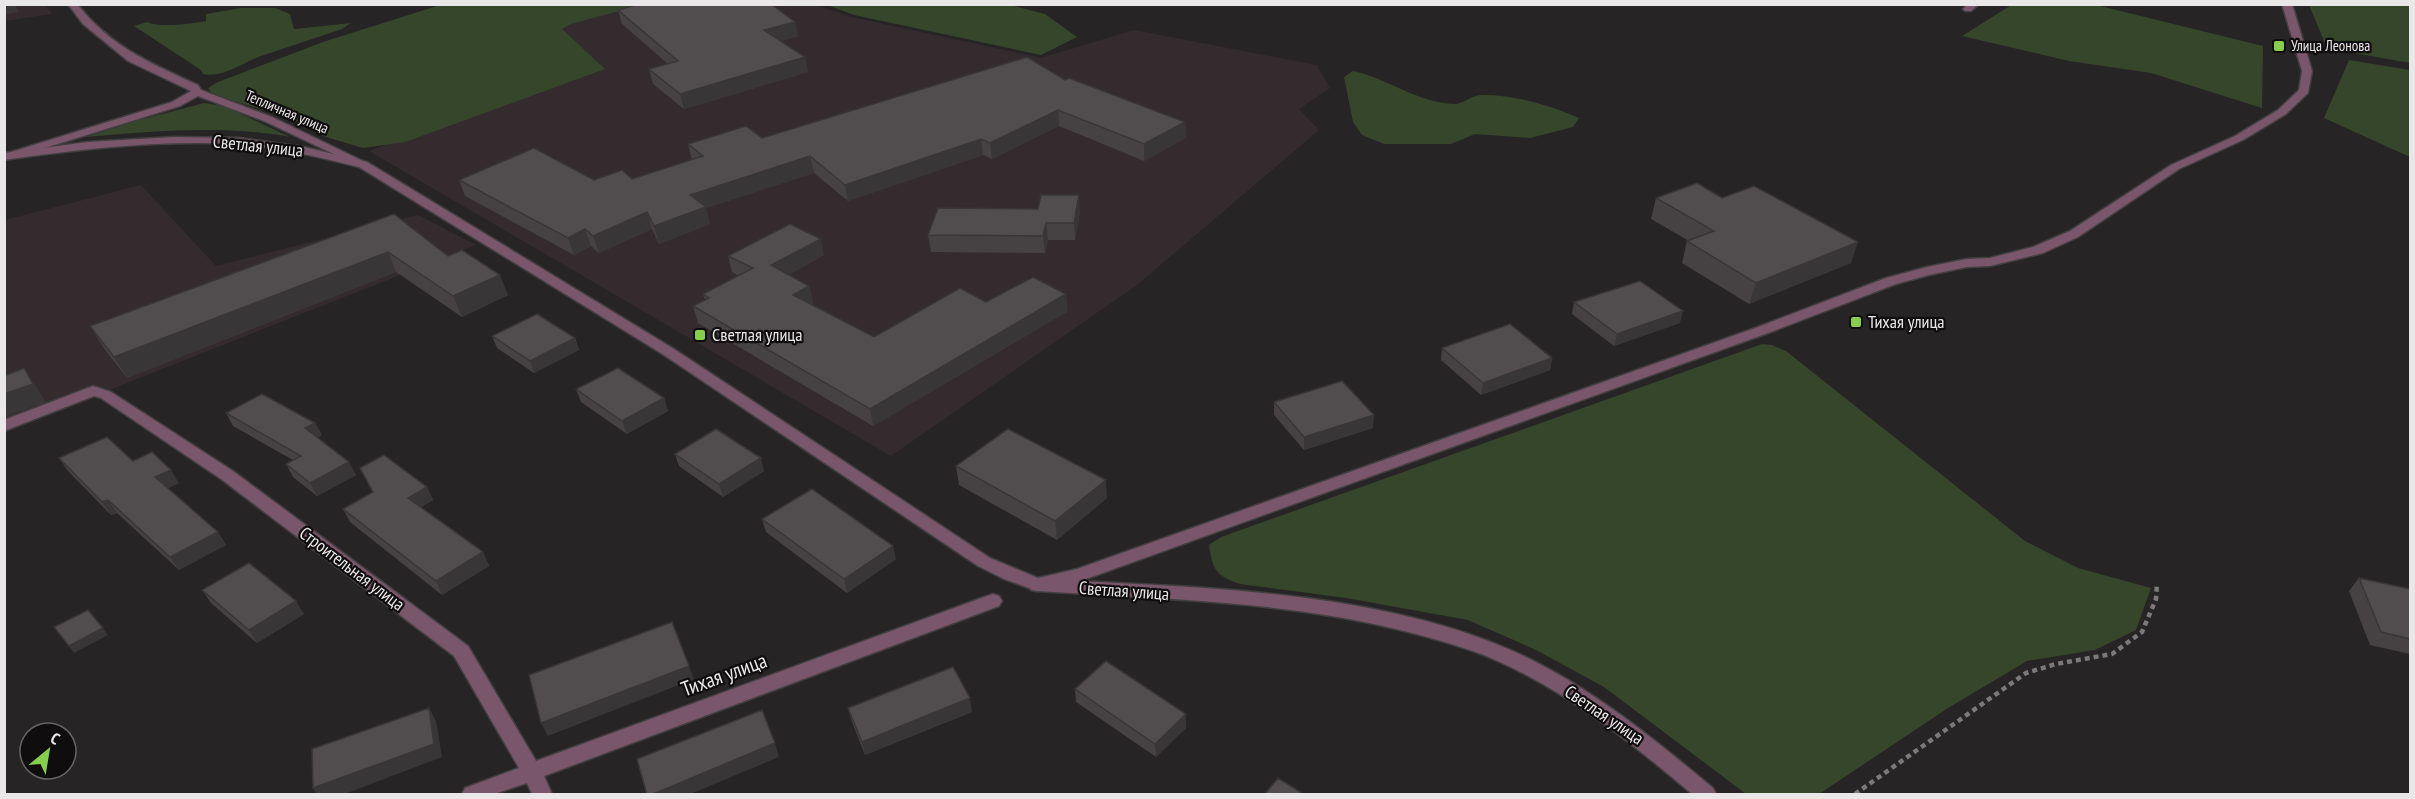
<svg xmlns="http://www.w3.org/2000/svg" width="2415" height="799" viewBox="0 0 2415 799" font-family="'PT Sans Narrow',sans-serif">
<rect width="100%" height="100%" fill="#272425"/>
<path fill="#342b2f" d="M5 5H46L52 14 5 21Z
M642 5H816L851 17 1041 58 1134 30 1317 65 1330 88 1299 109 1319 130 1137 285 891 456 369 151 594 69 551 27Z
M141 185 216 266 418 215 476 245 5 431V220Z"/>
<path fill="#35462a" d="M2013 4 2096 5 2263 46 2262 108 2151 73 2069 61 1962 36Z
M440 5H641L571 24 562 29 605 69 405 142 363 148 326 137 286 117 212 94 208 88 218 82 323 42Z
M827 5H1010L1045 14 1077 37 1041 55 854 15Z
M2309 5H2410V63L2327 48Z
M241 8H275L290 14 294 29 351 23 342 29C315 38 288 47 261 56 242 63 224 78 203 74L201 70 134 26 147 22C159 28 192 24 206 21V14Z
M2349 60 2410 70V157L2324 118Z
M1353 71C1387 78 1418 103 1454 104 1463 104 1471 96 1480 95 1512 94 1550 105 1579 118L1573 127 1530 138 1475 134 1451 144H1384L1362 135 1353 122 1344 77Z
M204 103 224 106 290 137C227 125 151 131 86 137L136 121Z
M1762 344 1772 345 1786 351 2025 541 2078 568 2151 588 2136 630 2095 650 2027 661 1948 708 1819 794H1746L1604 687 1536 650 1468 620 1346 598 1240 584C1217 576 1212 570 1209 545L1221 537Z"/>
<g fill="none" stroke-linecap="round" stroke-linejoin="round">
<g stroke="#423f40" stroke-width="3">
<path id="minor" d="M68 4H77C111 47 150 63 198 85L201 90 272 117 369 164 367 166H359L264 121 198 96 180 106 19 156H11V152L172 102 191 91 128 61 83 24Z
M1968 4H1979L1971 11H1965L1963 9Z
M93 386 111 392 233 471 468 646 536 761 987 596 993 594 999 596 1002 601 999 606 544 776 552 794H532L527 783 494 794H462L465 788 519 768 454 656 221 479 101 398 94 396 4 431V420Z
M1037 579C1190 587 1374 589 1515 652 1588 685 1652 737 1713 788L1716 794H1692C1634 745 1572 695 1502 663 1475 650 1445 642 1416 634 1293 601 1163 599 1037 591L1031 590 1028 585 1031 580Z"/>
</g>
<g stroke="#423f40" stroke-width="3">
<path id="tertiary" d="M2282 4H2292L2312 71 2308 93 2286 114 2243 140 2179 169 2078 237 2043 253 1990 266 1967 267 1929 275 1896 284 1768 333 1086 579 1037 591 1004 579 978 566 664 355 359 167C319 157 278 147 237 144 159 140 82 149 4 160V153L88 142 174 137 239 138 304 147 367 162 674 349 990 558 1038 578 1077 569 1758 327 1886 278 1927 267 1967 259 1990 258 2033 247 2070 231 2171 165 2235 136 2278 110 2299 90 2302 71Z"/>
</g>
<path stroke="#7c797a" stroke-width="4.5" stroke-dasharray="5 4" stroke-linecap="butt" d="M1855 794 2026 673 2056 664 2112 654 2142 632 2156 599 2157 584"/>
<use href="#minor" fill="#795669" fill-rule="evenodd"/>
<use href="#tertiary" fill="#795669" fill-rule="evenodd"/>
</g>
<path fill="#464244" d="M618 10 798 36 780 41 805 57 808 72 684 109 653 84 649 69 668 64 622 24Z
M1065 80 1185 122 1186 138 1144 161 1059 126 992 159 983 155 848 201 814 173 706 208 710 224 659 244 652 229 599 253 591 246 574 255 465 196 459 180 632 179 692 160 688 144 762 138Z
M1656 198H1722L1851 263 1749 304 1682 263 1687 241H1689L1651 219Z
M1080 212 1075 240H1048L1045 253 931 252 928 235Z
M394 214 448 256 508 295 462 317 396 272 127 378 103 347 90 326Z
M824 255 788 275 809 286 813 303 810 304 874 337 986 302 1068 311 873 426 698 323 693 306 705 300 703 294 739 276 732 272 728 256Z
M1574 302 1680 323 1614 346 1572 314Z
M492 336 575 338 579 350 534 373 497 348Z
M1442 348 1552 358 1550 370 1481 395 1441 360Z
M576 389 664 398 668 411 627 434 581 402Z
M1274 402 1373 428 1304 450 1274 415Z
M226 413 315 423 322 435 317 438 356 475 317 496 293 477 286 464 293 460 233 426Z
M675 454 764 471 723 497 679 466Z
M59 458 133 461 179 483 168 488 218 532 226 545 179 570 117 513 111 515 68 471Z
M956 466 1107 498 1057 540 959 485Z
M360 468 427 487 433 500 421 507 483 552 489 566 442 595 350 522 343 509 373 493Z
M762 519 896 559 847 593 766 532Z
M2359 578 2410 589V654L2370 645 2349 591Z
M202 590 304 614 257 643 211 603Z
M1075 689 1186 728 1156 757 1076 702Z
M848 708 972 712 865 755 852 722Z"/>
<path fill="#393637" d="M4 4H15L19 12 4 15Z
M795 22 798 36 767 45 764 30Z
M805 57 808 72 684 109 680 94Z
M1058 110 1059 126 992 159 990 143Z
M1185 122 1186 138 1144 161V144Z
M981 139 983 155 848 201 845 185Z
M810 156 814 173 706 208 710 224 659 244 654 226 690 195Z
M1079 195 1080 212 1075 240 1074 223Z
M647 212 652 229 599 253 593 236Z
M1046 223 1048 240 1045 253 1043 236Z
M585 229 591 246 574 255 568 238Z
M821 239 824 255 775 282 771 265Z
M1858 242 1851 263 1749 304 1756 283Z
M388 252 396 272 127 378 114 357Z
M500 275 508 295 462 317 453 296Z
M809 286 813 303 797 312 793 295Z
M1066 294 1068 311 873 426 870 409Z
M1683 311 1680 323 1614 346 1617 334Z
M575 338 579 350 534 373 530 361Z
M1552 358 1550 370 1481 395 1483 383Z
M24 368 46 402 4 417V394Z
M664 398 668 411 627 434 622 421Z
M1374 415 1373 428 1304 450V437Z
M315 423 322 435 312 441 305 428Z
M761 458 764 471 723 497 719 484Z
M349 462 356 475 317 496 310 483Z
M171 470 179 483 164 490 155 477Z
M1106 480 1107 498 1057 540 1055 521Z
M427 487 433 500 415 511 408 498Z
M108 500 117 513 111 515 102 502Z
M218 532 226 545 179 570 170 557Z
M893 546 896 559 847 593 844 579Z
M483 552 489 566 442 595 436 581Z
M296 601 304 614 257 643 249 630Z
M103 628 108 635 74 653 69 646Z
M689 666 694 679 548 736 541 723Z
M970 698 972 712 865 755 862 742Z
M429 708 436 721 442 757 342 795H317L313 788Z
M1186 714V728L1156 757 1155 744Z
M775 743 779 757 688 795H651Z"/>
<path fill="#514d4f" stroke="#393637" stroke-width="1.5" d="M639 4H771L795 22 764 30 805 57 680 94 649 69 678 61 618 10Z
M1027 57 1065 80 1069 78 1185 122 1144 144 1058 110 990 143 981 139 845 185 810 156 690 195 706 207 654 226 647 212 593 236 585 229 568 238 459 180 534 148 594 180 622 170 632 179 703 156 688 144 746 126 762 138Z
M1697 183 1722 198 1754 186 1858 242 1756 283 1687 241 1714 231 1656 198Z
M1041 195H1079L1074 223H1046L1043 236 928 235 938 208 1038 209Z
M394 214 448 256 462 250 500 275 453 296 388 252 114 357 90 326Z
M790 224 821 239 771 265 809 286 793 295 874 337 960 288 986 302 1033 277 1066 294 870 409 693 306 709 298 703 294 753 268 728 256Z
M1640 281 1683 311 1617 334 1574 302Z
M537 314 575 338 530 361 492 336Z
M1510 324 1552 358 1483 383 1442 348Z
M24 368 33 384 4 394V376Z
M618 368 664 398 622 421 576 389Z
M1342 381 1374 415 1304 437 1274 402Z
M262 394 315 423 305 428 349 462 310 483 286 464 301 456 226 413Z
M716 429 761 458 719 484 675 454Z
M1008 429 1106 480 1055 521 956 466Z
M107 437 133 461 152 452 171 470 155 477 218 532 170 557 108 500 102 502 59 458Z
M384 455 427 487 408 498 483 552 436 581 343 509 373 492 360 468Z
M812 489 893 546 844 579 762 519Z
M249 563 296 601 249 630 202 590Z
M2359 578 2410 589V639L2381 632Z
M88 610 103 628 69 646 54 627Z
M672 622 689 666 541 723 529 675Z
M1106 661 1186 714 1155 744 1075 689Z
M953 667 970 698 862 742 848 708Z
M429 708 434 744 313 788 312 749Z
M762 710 775 743 651 795H647L637 759Z
M1278 778 1305 795H1264Z"/>
<g fill="#87cf4a" stroke="#0f0d0e" stroke-width="2">
<rect x="2273" y="40" width="12" height="12" rx="3"/>
<rect x="1850" y="316" width="12" height="12" rx="3"/>
<rect x="694" y="329" width="12" height="12" rx="3"/>
</g>
<g text-anchor="middle" stroke-width="4.5" stroke-linejoin="round" paint-order="stroke">
<g font-size="15" fill="#eae7e8" stroke="#0f0d0e" text-anchor="start">
<text x="2291" y="51">Улица Леонова</text>
</g>
<g font-size="15" fill="#eae7e8" stroke="#0f0d0e">
<text transform="translate(287 112) rotate(23)" y="5">Тепличная улица</text>
</g>
<g font-size="18" fill="#eae7e8" stroke="#0f0d0e">
<text transform="translate(258 146) rotate(6)" y="6">Светлая улица</text>
<text transform="translate(352 569) rotate(37)" y="6">Строительная улица</text>
<text transform="translate(1124 591) rotate(4)" y="6">Светлая улица</text>
<text transform="translate(1604 715) rotate(34)" y="6">Светлая улица</text>
</g>
<g font-size="18" fill="#eae7e8" stroke="#0f0d0e" text-anchor="start">
<text x="1868" y="328">Тихая улица</text>
<text x="712" y="341">Светлая улица</text>
</g>
<g font-size="21" fill="#eae7e8" stroke="#0f0d0e">
<text transform="translate(724 675) rotate(-20)" y="7">Тихая улица</text>
</g>
</g>
<rect width="2415" height="799" fill="none" stroke="#eae7e8" stroke-width="12"/>
<g transform="translate(48 751) rotate(30)"><circle r="28" fill="#0f0d0e" stroke="#676465" stroke-width="1.5"/>
<path d="M0-4.5L10 22L0 15L-10 22Z" fill="#87cf4a"/>
<text y="-9" font-size="16" font-weight="bold" text-anchor="middle" fill="#eae7e8">С</text>
</g>
</svg>
